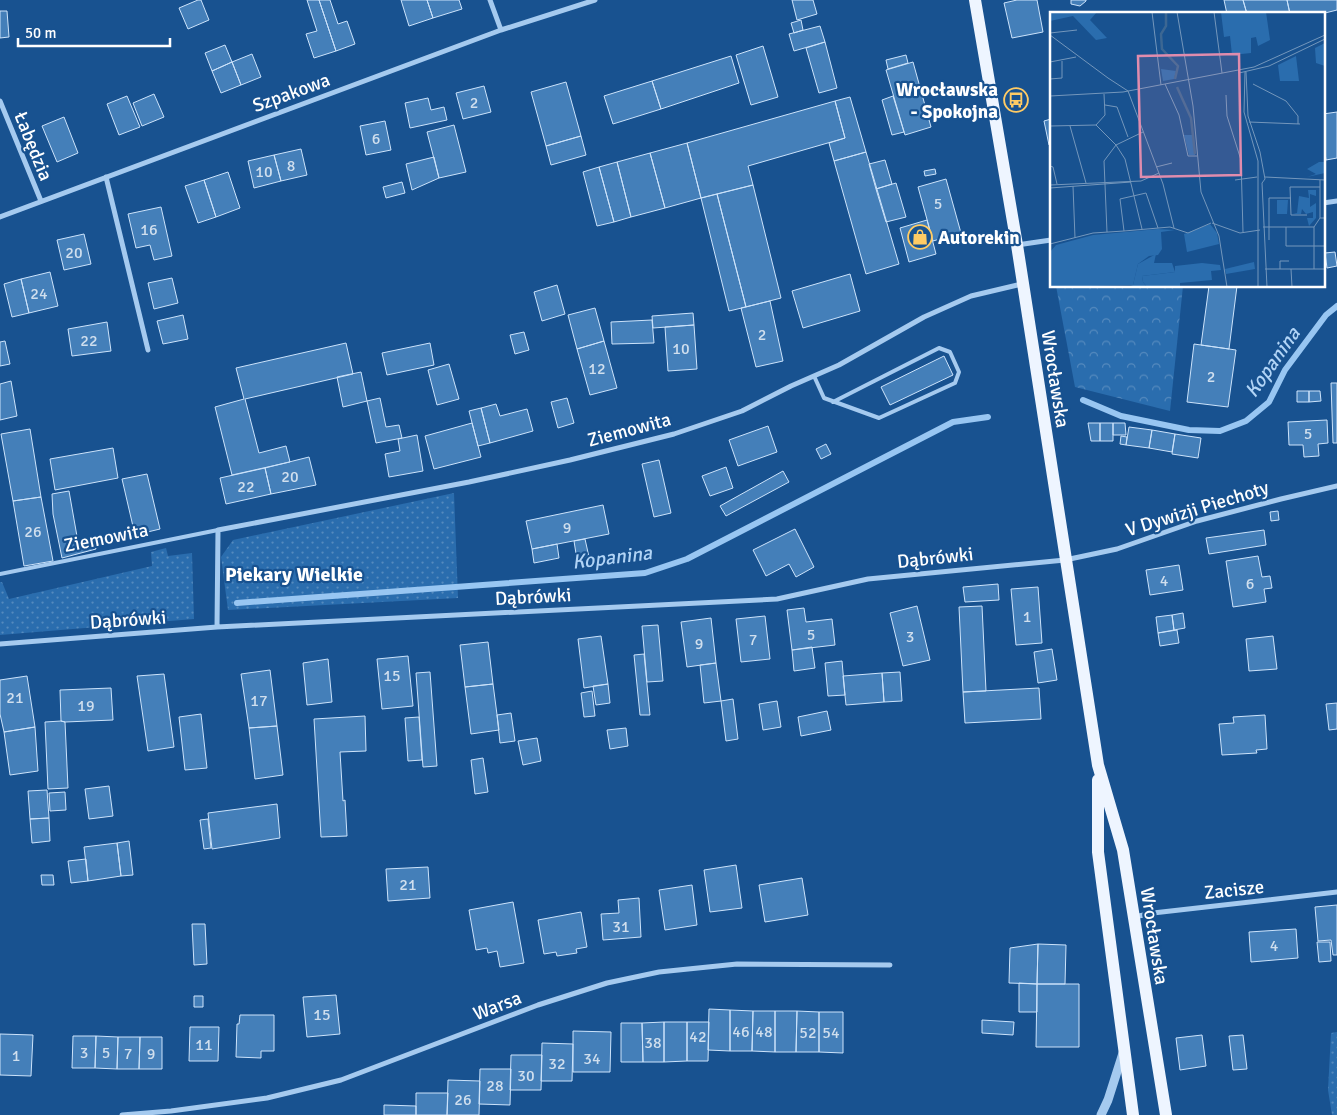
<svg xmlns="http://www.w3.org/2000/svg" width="1337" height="1115" viewBox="0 0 1337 1115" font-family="Signika,sans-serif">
<defs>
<pattern id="grass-dots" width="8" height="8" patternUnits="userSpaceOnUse" patternTransform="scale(1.25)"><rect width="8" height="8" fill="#2a6dae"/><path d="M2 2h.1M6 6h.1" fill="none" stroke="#558abe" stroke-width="1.8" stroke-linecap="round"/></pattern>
<pattern id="forest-crowns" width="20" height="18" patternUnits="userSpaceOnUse" patternTransform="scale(1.25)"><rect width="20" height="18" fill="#2a6dae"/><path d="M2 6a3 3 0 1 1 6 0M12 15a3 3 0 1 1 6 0" fill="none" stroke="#558abe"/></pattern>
</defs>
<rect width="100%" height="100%" fill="#185290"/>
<path fill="url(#grass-dots)" d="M454 493 458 598 228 610 221 557 233 540Z
M166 548 168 556 192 553 194 619 0 635V582H2L9 599 152 566 151 552Z
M1337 1032V1115H1332L1328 1090 1331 1033Z"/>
<path fill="url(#forest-crowns)" d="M1056 286H1183L1170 411 1075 387Z"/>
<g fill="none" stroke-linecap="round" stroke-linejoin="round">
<path stroke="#98c6f2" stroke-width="6" d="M1083 400 1121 416 1189 430 1220 431 1246 421 1269 402 1285 370 1326 315 1337 306
M237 603 645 573 687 559 953 422 988 417"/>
</g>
<path fill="#447fb9" stroke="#cce3fb" d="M198 0H201L209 20 188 29 179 8Z
M307 0H319L336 51 314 58 306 34 317 31Z
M319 0H330L338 24 347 21 355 44 336 51Z
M401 0H427L433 18 409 26Z
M427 0H459L462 9 433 18Z
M792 0H813L817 14 797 20Z
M1017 0H1037L1043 32 1012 38 1004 3Z
M1071 0H1086V1L1080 6 1071 4Z
M1224 0H1243L1247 14H1227Z
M1243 0H1287L1290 14H1247Z
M1287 0H1337V10L1321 14H1290Z
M0 11H7L9 37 0 38Z
M801 20 803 30 794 33 791 23Z
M820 26 825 42 794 51 789 34Z
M825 42 837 88 819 93 806 48Z
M225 45 232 62 212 71 205 53Z
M763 46 778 97 751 105 736 55Z
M252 54 261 77 241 85 232 62Z
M906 55 908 63 888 69 886 60Z
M731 56 739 83 661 109 652 81Z
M232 62 241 85 221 93 212 71Z
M913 62 931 127 905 135 886 70Z
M652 81 661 109 613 124 604 96Z
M566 82 581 136 546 146 531 92Z
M484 86 491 112 463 119 456 93Z
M154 94 164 117 142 126 133 103Z
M127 96 140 127 119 135 107 104Z
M893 96 904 132 892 135 882 100Z
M850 97 866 152 834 161 829 143 845 138 835 101Z
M428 98 431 110 444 107 447 120 410 128 405 103Z
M835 101 845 138 748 166 753 185 701 198 687 143Z
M1337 112V158L1326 160 1323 139V114Z
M64 117 78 153 57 162 42 126Z
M1051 119V144L1049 145 1044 121Z
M385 121 391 150 366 155 360 126Z
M454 125 466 172 439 178 427 132Z
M581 136 586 155 551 165 546 146Z
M687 143 701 198 665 208 650 153Z
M301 149 307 175 281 181 274 155Z
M866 152 899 264 866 274 834 161Z
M650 153 665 208 631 217 617 162Z
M274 155 281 181 254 188 248 161Z
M434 157 439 178 412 190 406 164Z
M885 160 892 184 876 189 869 164Z
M617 162 631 217 614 222 599 167Z
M599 167 614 222 597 226 583 172Z
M935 169 936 174 925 176 924 171Z
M228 172 240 208 216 217 204 180Z
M946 179 961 233 933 241 918 187Z
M204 180 216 217 198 223 185 186Z
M402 182 405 193 386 198 383 187Z
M896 183 906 217 886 222 876 189Z
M753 185 781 298 746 307 717 194Z
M717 194 746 307 729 311 701 198Z
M161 207 172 256 154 260 150 245 136 248 128 214Z
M927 220 936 254 909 262 900 228Z
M84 234 91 264 64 270 57 240Z
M1335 252 1337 266 1327 268 1325 253Z
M50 272 58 306 29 313 21 279Z
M850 274 860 311 803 328 792 291Z
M172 278 178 303 154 309 148 283Z
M21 279 29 313 12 317 4 284Z
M557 285 565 314 542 321 534 292Z
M1209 286H1237L1229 349 1201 345Z
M770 301 783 361 756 367 741 308Z
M595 308 604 341 577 349 568 315Z
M693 313 694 325 653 328 652 316Z
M183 315 188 339 163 344 157 321Z
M652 320 654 343 612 344 611 322Z
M107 322 111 351 72 356 68 329Z
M694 325 697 369 668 371 665 327Z
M524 332 529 350 515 354 510 335Z
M5 341 10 364 0 366V342Z
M604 341 617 388 590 395 577 349Z
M346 343 353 374 245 399 259 453 286 446 290 462 232 475 215 407 244 399 236 368Z
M430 343 434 365 387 375 382 353Z
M1194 344 1236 350 1228 407 1187 402Z
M944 356 953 375 890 405 881 387Z
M449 364 459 399 437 405 428 370Z
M361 372 367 401 343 407 337 377Z
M11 381 17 416 0 420V384Z
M1331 383H1337V443H1333Z
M1297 391H1309V402H1297Z
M1309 391H1320L1321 401 1309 402Z
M380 398 386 427 399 425 402 438 376 443 367 401Z
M567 398 574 423 558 428 551 402Z
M496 404 500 416 527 409 533 431 490 443 481 408Z
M481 408 490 443 478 446 469 411Z
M1327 420 1328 443 1318 444 1319 456 1304 457 1303 445H1289L1288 422Z
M472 423 481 457 434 469 425 436Z
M1088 423H1100V441H1091Z
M1100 423H1113V441H1100Z
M1113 423H1125L1126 435H1113Z
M768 426 777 452 738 466 729 440Z
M1129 427 1152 430 1149 448 1126 445Z
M30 429 41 497 13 501 1 434Z
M1152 430 1175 434 1172 452 1149 448Z
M1175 434 1201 438 1198 458 1172 454Z
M417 435 423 471 389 477 385 454 400 451 398 439Z
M1121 436 1127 437 1126 445 1120 444Z
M826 444 831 454 821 459 816 449Z
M113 448 118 478 55 490 50 459Z
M309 457 316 485 271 494 265 468Z
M659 460 671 513 654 517 642 464Z
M726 467 733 488 710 496 702 476Z
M265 468 271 494 226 504 220 478Z
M783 471 789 482 726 516 720 506Z
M147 474 160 529 135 535 122 479Z
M69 491 78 542 94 538 96 549 62 558 53 514 52 494Z
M41 497 53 561 24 566 13 501Z
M603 505 609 534 532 549 526 521Z
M1278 511 1279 520 1271 521 1270 512Z
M795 529 814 567 796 577 789 564 766 576 753 550Z
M1264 530 1266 545 1209 554 1206 538Z
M585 539 589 557 577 560 574 541Z
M557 544 559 558 534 563 532 549Z
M1258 556 1262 577 1270 576 1272 588 1264 589 1266 602 1233 607 1226 561Z
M1179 565 1183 590 1150 595 1146 570Z
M998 584 999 600 965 602 963 587Z
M1038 587 1042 643 1016 645 1011 589Z
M917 606 930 660 903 666 890 613Z
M982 606 986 691 963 692 959 607Z
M804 608 806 622 832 619 835 645 792 650 787 610Z
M1183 613 1185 628 1174 630 1172 615Z
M1172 615 1174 630 1158 633 1156 617Z
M765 616 770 659 741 662 736 619Z
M711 618 716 663 687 667 681 622Z
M658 625 663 681 647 682 642 626Z
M1177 630 1179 643 1160 646 1158 633Z
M601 636 608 684 584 688 578 639Z
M1273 636 1277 669 1249 671 1246 639Z
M488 642 493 684 465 687 460 645Z
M812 647 815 668 794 671 792 650Z
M1052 649 1057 680 1038 683 1034 652Z
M644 654 650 715H640L634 655Z
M408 656 413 706 382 709 377 659Z
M328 659 332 702 307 705 303 663Z
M842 661 845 695 828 696 825 663Z
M716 663 721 701 704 703 700 665Z
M270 670 277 726 249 728 241 674Z
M430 672 437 766 423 767 416 673Z
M900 672 902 701 884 702 882 673Z
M882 673 884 702 846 705 843 676Z
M164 674 174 747 148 751 137 676Z
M27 676 35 727 4 732 0 714V680Z
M493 684 499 730 471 734 465 687Z
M608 684 610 703 596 705 593 686Z
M111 688 113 720 65 722 61 721 60 690Z
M1039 688 1041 719 965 723 963 692Z
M592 691 595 716 584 717 581 693Z
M733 699 738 739 726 741 721 701Z
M777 701 781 727 763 730 759 704Z
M1337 703V729L1329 730 1326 704Z
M827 711 831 730 801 736 798 717Z
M511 713 515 741 500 743 497 715Z
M201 714 207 768 185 770 179 717Z
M1265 715 1267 749 1256 750 1257 753 1222 755 1219 724 1234 723 1233 717Z
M365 716 366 751 340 752 343 801 345 800 347 836 321 837 314 719Z
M419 717 422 760 408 761 405 718Z
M61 721 65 722 68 788 48 789 45 722Z
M277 726 283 775 255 779 249 728Z
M35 727 38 771 10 775 4 732Z
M626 728 628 746 610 749 607 730Z
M537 738 541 761 523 765 518 741Z
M483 758 488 792 475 794 471 760Z
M109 786 113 816 89 819 85 789Z
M47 790 49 818 30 819 28 791Z
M65 792 66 810 50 811 49 793Z
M277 804 280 838 212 849 208 813Z
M49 818 50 841 32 843 30 819Z
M208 819 211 848 204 849 200 820Z
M129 841 133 875 121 876 117 843Z
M117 843 121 876 88 881 84 847Z
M86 859 88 881 71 883 68 861Z
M736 865 742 908 710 912 704 870Z
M428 867 430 898 388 901 386 869Z
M41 875H53L54 885H42Z
M802 878 808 915 765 922 759 885Z
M692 885 697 925 665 930 659 890Z
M639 898 641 937 603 940 601 914 619 913 618 900Z
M513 902 524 963 500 967 497 951 488 953 487 948 476 950 469 910Z
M1337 905V955H1333L1331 940 1318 941 1315 907Z
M581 912 587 947 576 949 577 953 557 956 556 952 544 954 538 920Z
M192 924H205L207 964 194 965Z
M1296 929 1298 958 1251 962 1249 932Z
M1317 942H1330L1331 961 1319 962Z
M1038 944 1037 984 1009 983 1010 948Z
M1038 944 1066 945 1065 984H1037Z
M1019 983 1037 984V1012H1019Z
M1037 984H1079V1047H1036Z
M336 995 340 1034 307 1037 303 997Z
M194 996H203V1007H194Z
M709 1009 730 1010V1051L708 1050Z
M730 1010 753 1011 752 1051H730Z
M753 1011H775V1052L752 1051Z
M775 1011H797L796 1052H775Z
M797 1011 819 1012V1052H796Z
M819 1012H843V1053L819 1052Z
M240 1015H274V1051H261V1058L236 1057 237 1024H239Z
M982 1020 1014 1022 1013 1035 982 1033Z
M664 1022V1062H643L642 1023Z
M664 1022H687V1061L664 1062Z
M687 1022H709L708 1061H687Z
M621 1023H642L643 1062H621Z
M190 1027H219L218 1061H189Z
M573 1031 611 1032 610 1072H573Z
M0 1034 33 1035 31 1076 0 1075Z
M1202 1035 1206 1066 1180 1070 1176 1038Z
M1243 1035 1247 1069 1233 1070 1229 1036Z
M73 1036H96L95 1068H72Z
M96 1036 118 1037 117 1069 95 1068Z
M118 1037H140L139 1069H117Z
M140 1037H162V1069H139Z
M542 1043 573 1044 572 1081H541Z
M511 1055H542L541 1090H510Z
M480 1069H511L510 1105 479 1104Z
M448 1080 480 1081 479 1115H447Z
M416 1093H448L447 1115H416Z
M384 1105 416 1106V1115H384Z"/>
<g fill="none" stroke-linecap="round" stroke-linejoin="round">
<path stroke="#a5caef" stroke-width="4" d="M814 376 824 398 879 418 955 383 959 372 950 352 939 348 833 402
M0 574 218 530"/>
<path stroke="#a5caef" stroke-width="5" d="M490 0 501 30
M0 101 41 201
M106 177 148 350
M1323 203 1337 201
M0 217 501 30 595 0
M1017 245 1051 240
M217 627 218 530 469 482 570 460 674 434 742 411 791 386 839 365 924 317 971 296 1022 284
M0 644 217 627 777 599 868 579 1065 560 1117 549 1197 521 1281 499 1337 486
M1134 917 1153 913 1337 892
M122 1115 171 1111 267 1098 341 1080 538 1005 607 983 659 972 737 964 890 965"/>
<path stroke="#a5caef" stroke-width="9" d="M1101 1115 1108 1100 1123 1053"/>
<path stroke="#eef5ff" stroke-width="12" d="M975 0 1017 245 1098 765 1123 850 1166 1115
M1098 780V852L1133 1115"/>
</g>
<defs>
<g id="bus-ring" transform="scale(1.25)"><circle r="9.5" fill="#185290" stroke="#ffcb64" stroke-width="1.5"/><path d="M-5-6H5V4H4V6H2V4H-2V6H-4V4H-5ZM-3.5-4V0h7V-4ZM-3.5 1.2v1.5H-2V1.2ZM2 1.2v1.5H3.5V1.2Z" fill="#ffcb64"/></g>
<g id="shop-ring" transform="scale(1.25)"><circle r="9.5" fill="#185290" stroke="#ffcb64" stroke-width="1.5"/><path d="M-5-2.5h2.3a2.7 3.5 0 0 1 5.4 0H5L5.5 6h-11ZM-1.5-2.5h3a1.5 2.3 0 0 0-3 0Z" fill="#ffcb64"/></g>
</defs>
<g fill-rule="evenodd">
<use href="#bus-ring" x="1016" y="100"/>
<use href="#shop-ring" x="920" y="237"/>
</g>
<g text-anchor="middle" stroke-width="4.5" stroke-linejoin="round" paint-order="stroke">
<g font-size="16" fill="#d0dfee">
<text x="474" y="108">2</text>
<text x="376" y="144">6</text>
<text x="291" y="171">8</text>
<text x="264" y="177">10</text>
<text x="938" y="209">5</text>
<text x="149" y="235">16</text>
<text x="74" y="258">20</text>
<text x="39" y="299">24</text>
<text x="762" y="340">2</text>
<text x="89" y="346">22</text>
<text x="681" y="354">10</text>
<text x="597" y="374">12</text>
<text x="1211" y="382">2</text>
<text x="1308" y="439">5</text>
<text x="290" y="482">20</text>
<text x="246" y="492">22</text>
<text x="567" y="533">9</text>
<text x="33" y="537">26</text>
<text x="1164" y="586">4</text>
<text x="1250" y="589">6</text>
<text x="1027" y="622">1</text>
<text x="811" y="640">5</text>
<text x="910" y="642">3</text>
<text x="753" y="645">7</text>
<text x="699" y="649">9</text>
<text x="392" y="681">15</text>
<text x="15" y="703">21</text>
<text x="259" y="706">17</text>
<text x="86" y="711">19</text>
<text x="408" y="890">21</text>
<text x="621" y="932">31</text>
<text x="1274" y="951">4</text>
<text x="322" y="1020">15</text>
<text x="741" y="1037">46</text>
<text x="764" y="1037">48</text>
<text x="808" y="1038">52</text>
<text x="831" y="1038">54</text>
<text x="698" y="1042">42</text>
<text x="653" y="1048">38</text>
<text x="204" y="1050">11</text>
<text x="84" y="1058">3</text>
<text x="106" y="1058">5</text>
<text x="128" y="1059">7</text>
<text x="151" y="1059">9</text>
<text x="16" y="1061">1</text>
<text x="592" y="1064">34</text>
<text x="557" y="1069">32</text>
<text x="526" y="1081">30</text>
<text x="495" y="1091">28</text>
<text x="463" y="1105">26</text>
</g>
<g font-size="19" font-weight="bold" fill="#fff" stroke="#185290" text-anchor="end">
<text x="998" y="96">Wrocławska<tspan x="998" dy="22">- Spokojna</tspan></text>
<text x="938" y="244" text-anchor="start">Autorekin</text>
</g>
<g font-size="19" fill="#fff" stroke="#185290">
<text transform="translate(291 92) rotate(-20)" y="7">Szpakowa</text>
<text transform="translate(34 146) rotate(68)" y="7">Łabędzia</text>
<text transform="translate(1056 379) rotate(81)" y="7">Wrocławska</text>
<text transform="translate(629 429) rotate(-15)" y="7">Ziemowita</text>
<text transform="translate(1197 508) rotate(-17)" y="7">V Dywizji Piechoty</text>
<text transform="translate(106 537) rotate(-11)" y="7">Ziemowita</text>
<text transform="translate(935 557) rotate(-6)" y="7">Dąbrówki</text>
<text transform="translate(533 596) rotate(-3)" y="7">Dąbrówki</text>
<text transform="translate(128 619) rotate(-4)" y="7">Dąbrówki</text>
<text transform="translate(1234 889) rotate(-6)" y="7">Zacisze</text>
<text transform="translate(1155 936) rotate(81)" y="7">Wrocławska</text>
<text transform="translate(497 1005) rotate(-21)" y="7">Warsa</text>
</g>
<g font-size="20" font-style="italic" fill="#b1d4f6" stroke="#185290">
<text transform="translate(1272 362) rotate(-55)" y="7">Kopanina</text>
<text transform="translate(612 557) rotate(-7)" y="7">Kopanina</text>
</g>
<g font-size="20" font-weight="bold" fill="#fff" stroke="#185290">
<text x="294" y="581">Piekary Wielkie</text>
</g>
</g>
<g transform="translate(1050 12)">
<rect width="275" height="275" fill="#185290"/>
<path d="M0 0H47L40 8 57 26 46 28 23 4 0 9ZM171 0H216L220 28 208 34 206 25 201 26V41L182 43 180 24 174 25ZM246 44 249 69H230L228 53ZM134 123H144L145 143H139ZM269 150H275V161L257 165 266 162 257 157ZM258 178H266V184L260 182V195L266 191V206L259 214 257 206H263V200L256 202 252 197 251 202H243L247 201 249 184 259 186ZM160 212 167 221 169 232 137 240 134 222ZM108 217 125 218 111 220 112 237 108 243 99 244 88 252 83 273 0 275V240L6 233 43 223ZM204 250 205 257 176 262 175 257ZM152 251 170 253 171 258 161 259 162 268 130 271V275L96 274 93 270 92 264 125 260V254Z" fill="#2a6dae"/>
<path d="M275 31V54L266 51 265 36ZM111 57 126 59 124 67 113 69ZM106 242 104 251H122L125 260 92 264 93 270 96 274 117 275H78L83 273 88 252Z" fill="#2a6dae"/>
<path d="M227 188H238L237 202H227Z" fill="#2a6dae"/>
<path fill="none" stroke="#3c6793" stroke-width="2.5" d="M116 0V14L111 22 112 37 128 54 125 67M127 75 141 106 145 142"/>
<path fill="none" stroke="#7497bc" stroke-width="1" d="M102 0 111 73M127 0 143 94 151 180 169 224 177 275M164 0 172 61M0 21 27 18M0 23 58 66M0 50 26 45M195 60 194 100 208 149V275M196 60 198 104 210 140 215 167 212 171M189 61 219 54 275 27M58 66 78 79 113 172 124 216M0 67 12 66V49M115 72 129 103 138 144H147M203 72 236 89 248 104V112M176 83 177 104 191 148 193 220M0 84 73 80 204 55 275 23M55 93 67 95 78 125M199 110 250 112M46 113 66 133 75 147 92 217M0 114 46 113 55 103 54 82M20 114 36 171M0 154 3 155 7 172M106 155 122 151M215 165 275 168M185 168 207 165M212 171 217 275M0 173 91 169 109 161M23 174 25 226M0 176 81 170M257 203H241L240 175H270M270 206V168M162 211 190 221 210 218M213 215H264L270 206H275M236 215V234H275M74 219 70 187 96 181 108 216M57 220 54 149 66 133 93 120M219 228V186H241M0 232 43 221 74 219 120 215 138 221 161 211M215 257H275M230 257V249H239M241 257 242 275M264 257V215"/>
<path fill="#e08cad" fill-opacity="0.15" stroke="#e08cad" stroke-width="2.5" d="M189 42 191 163 91 165 88 44Z"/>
<rect width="275" height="275" fill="none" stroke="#fff" stroke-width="2.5"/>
</g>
<path d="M18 38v8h152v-8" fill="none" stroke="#ffffff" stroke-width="2.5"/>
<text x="25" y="38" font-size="15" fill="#ffffff" stroke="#185290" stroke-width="4" paint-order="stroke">50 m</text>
</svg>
